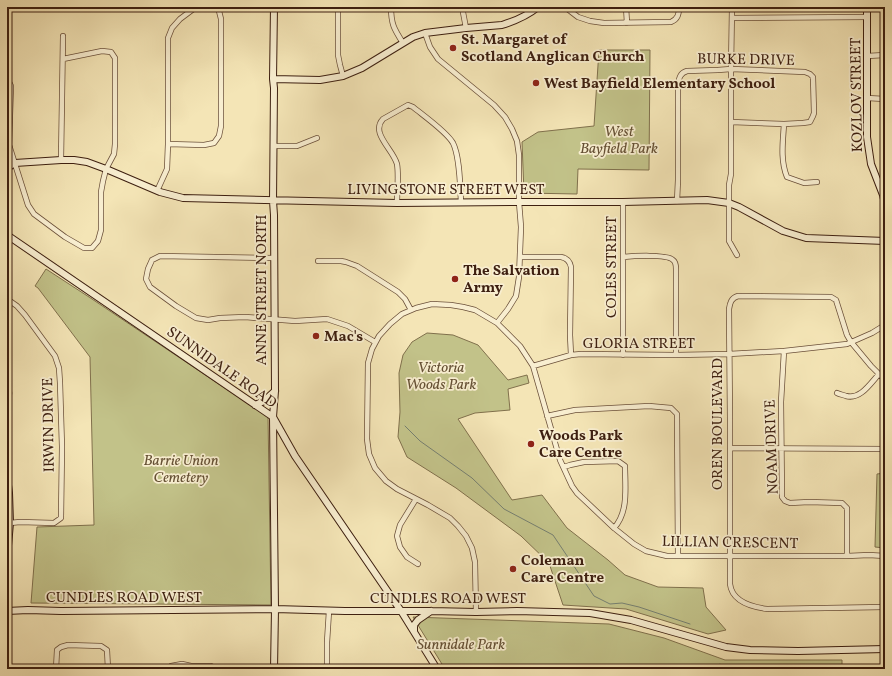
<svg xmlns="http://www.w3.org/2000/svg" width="892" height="676" viewBox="0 0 892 676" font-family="Vollkorn,serif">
<rect width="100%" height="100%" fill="#f4e5b6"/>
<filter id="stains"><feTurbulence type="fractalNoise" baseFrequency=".005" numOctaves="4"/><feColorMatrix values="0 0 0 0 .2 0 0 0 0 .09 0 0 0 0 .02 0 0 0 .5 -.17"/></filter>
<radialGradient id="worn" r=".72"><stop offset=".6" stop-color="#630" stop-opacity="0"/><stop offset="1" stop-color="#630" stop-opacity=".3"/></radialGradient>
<path fill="#c2c289" stroke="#80704c" d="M599 50H650L649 170 578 169 577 194 524 193 522 142 538 132 594 126Z
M46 269 89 297 268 417 271 605 31 603 37 527 94 525 90 357 38 288 35 286Z
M427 333 453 335 478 345 508 380 527 375 529 383 508 389 510 410 475 413 458 419 512 500 542 495 567 528 608 560 625 575 658 587 703 588 706 607 726 630 708 634 626 609 563 605 549 563 521 536 456 488 407 457 398 437 400 412 399 373 403 355 412 342Z
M885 473V548L875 547 877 474Z
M413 617 609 624 664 638 725 660H842V669H445Z"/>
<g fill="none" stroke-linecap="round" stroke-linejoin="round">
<path stroke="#767f70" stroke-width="1" d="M405 426 420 441 472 478 504 509 553 535 594 596 610 604 622 603 639 607 690 624
M720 664 722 669"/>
<g stroke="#6b503a" stroke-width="6">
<path id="street" d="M338 7V55L340 65 343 76
M391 7C391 24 394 29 403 43
M462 7 466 28
M565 7 578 17 590 21 604 23 671 22C678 19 679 14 679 7
M626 7 627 23
M732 7 731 69V174L729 185V241L737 255
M732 18 867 17
M425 33 430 47 438 59 494 105 505 117 512 129 517 141 519 155V202L521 227 519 277 516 296 508 309 497 323
M867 56 885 55
M7 78 11 86 9 145 28 205 34 214 65 237 84 248H92L98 241 101 230V192L103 181 106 169 114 154 115 144V58L111 52 102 51 63 59
M867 98 885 99
M784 124C783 141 780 160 787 177L804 183 817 182
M168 144 204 145 214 143 219 136 221 126V19L218 7
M274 146H297L317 138
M61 160 63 36
M157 191 167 169 168 144V38L172 28 180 19 196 7
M677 201 678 180V85C679 78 680 73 687 71L718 70 731 69 805 72 810 74 813 77 814 113 813 116 810 122 803 123 784 124 731 122
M397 203C397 190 399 176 397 164 393 149 370 133 383 119L408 105 413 107C424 116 447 132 453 143 460 157 460 186 461 202
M520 257H561C567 258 570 262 571 267L570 335 571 355
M623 257C633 256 667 254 673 260 676 262 676 266 676 269V355
M274 258 160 256 152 260 148 269 146 279 150 287 176 306 196 318 208 320 220 318 245 317 295 321 327 319 348 326 375 342
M318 261H341L346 262 357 266 398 292 405 299 411 310
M7 299 17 306 25 315 55 356 59 368 60 383 62 447 61 518 54 523 20 522 10 523
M784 351 781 402 782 497 785 501 790 503 809 502 842 503 847 508V556
M623 355V202
M533 366 571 355 581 354 676 355 729 354 784 351 847 344 872 333 885 325
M885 380 871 366 851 342 847 335 836 300 831 297 738 296C731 298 730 303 729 309L730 420V584C732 602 752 607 767 609L885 607
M7 384C10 389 10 397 7 402
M837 393C839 394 843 395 846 396 860 400 870 384 879 374
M547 416 575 410 649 406 671 408 677 414 678 556
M730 448 885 449
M564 467 570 465 584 462 618 461 625 466C625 486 629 512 614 528
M416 499 400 525 397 536 400 547 407 557 418 564
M476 612 475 562 472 548 466 536 458 526 450 518 428 505 397 489 386 481 375 468 369 454 367 439 368 363 372 349 379 336 390 324 402 314 416 308 432 304 451 305 463 307 475 310 497 323 520 346 533 366 560 460 572 486 577 493 614 528 634 544 646 551 667 556H847L869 555 885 556
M56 669 57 650 61 647 68 645 101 646 107 650 108 669
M169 669 171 666 182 664 191 666H211L215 669
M327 669V642L329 611"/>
</g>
<g stroke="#3d1f10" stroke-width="8">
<path id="secondary" d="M274 7 273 79 274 88 273 201 274 215 275 391 273 417 275 609 274 669
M867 7V137L871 164 883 195 885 204
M273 79 320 80 343 76 362 68 413 37 425 33 466 28 502 25C515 21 527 16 538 7
M7 168 15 163 61 160H74L87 162 106 169 160 192 183 198 397 203 519 202H623L707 200 729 203 739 207 783 231 806 238 885 241
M7 235 273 417 295 456 401 611 437 669
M255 405 264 401 275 391
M7 477 9 493 10 523 7 557
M7 611 28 610 61 611 275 609 345 611H431L476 612 517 611 590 613 631 620 726 647 750 650 798 651 885 649
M414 631V625L418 620 431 611"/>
</g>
<use href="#street" stroke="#f8eed0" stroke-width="4.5"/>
<use href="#secondary" stroke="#f8eed0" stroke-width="6"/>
</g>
<g fill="#8f2418" stroke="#f8eed0" stroke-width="1.5">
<circle cx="453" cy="48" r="4"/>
<circle cx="536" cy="83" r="4"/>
<circle cx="455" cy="279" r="4"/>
<circle cx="316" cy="336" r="4"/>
<circle cx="531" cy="444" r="4"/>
<circle cx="513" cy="569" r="4"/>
</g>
<g text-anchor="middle" stroke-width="3.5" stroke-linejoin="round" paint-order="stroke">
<g font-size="15" font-weight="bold" fill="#3d1f10" stroke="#f8eed0" text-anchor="start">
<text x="461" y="44">St. Margaret of<tspan x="461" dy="17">Scotland Anglican Church</tspan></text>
<text x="544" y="88">West Bayfield Elementary School</text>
<text x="463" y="275">The Salvation<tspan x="463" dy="17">Army</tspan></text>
<text x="324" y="341">Mac's</text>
<text x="539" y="440">Woods Park<tspan x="539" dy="17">Care Centre</tspan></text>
<text x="521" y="565">Coleman<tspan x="521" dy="17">Care Centre</tspan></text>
</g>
<g font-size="15" fill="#3d1f10" stroke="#f8eed0">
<text transform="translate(746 59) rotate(1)" y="5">BURKE DRIVE</text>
<text transform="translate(856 95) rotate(-91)" y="5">KOZLOV STREET</text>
<text x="446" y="194">LIVINGSTONE STREET WEST</text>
<text transform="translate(611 267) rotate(-90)" y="5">COLES STREET</text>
<text transform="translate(261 290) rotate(-90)" y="5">ANNE STREET NORTH</text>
<text x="639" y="348">GLORIA STREET</text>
<text transform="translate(222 367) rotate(35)" y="5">SUNNIDALE ROAD</text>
<text transform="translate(717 424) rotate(-90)" y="5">OREN BOULEVARD</text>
<text transform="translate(48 425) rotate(-91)" y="5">IRWIN DRIVE</text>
<text transform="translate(771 447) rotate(-92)" y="5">NOAM DRIVE</text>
<text transform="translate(730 542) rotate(1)" y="5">LILLIAN CRESCENT</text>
<text x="124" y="602">CUNDLES ROAD WEST</text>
<text x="448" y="603">CUNDLES ROAD WEST</text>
</g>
<g font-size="15" font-style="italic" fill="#655034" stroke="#f8eed0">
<text x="619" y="136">West<tspan x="619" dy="17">Bayfield Park</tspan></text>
<text x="441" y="372">Victoria<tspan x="441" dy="17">Woods Park</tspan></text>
<text x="181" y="465">Barrie Union<tspan x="181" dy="17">Cemetery</tspan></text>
<text x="461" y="649">Sunnidale Park</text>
</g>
</g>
<rect width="892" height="676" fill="none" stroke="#f4e5b6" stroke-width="24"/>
<rect x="8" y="8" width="876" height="660" fill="none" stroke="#3d1f10" stroke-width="2"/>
<rect x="12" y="12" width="868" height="652" fill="none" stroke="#3d1f10"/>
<rect width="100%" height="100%" filter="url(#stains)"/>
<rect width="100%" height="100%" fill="url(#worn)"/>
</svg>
